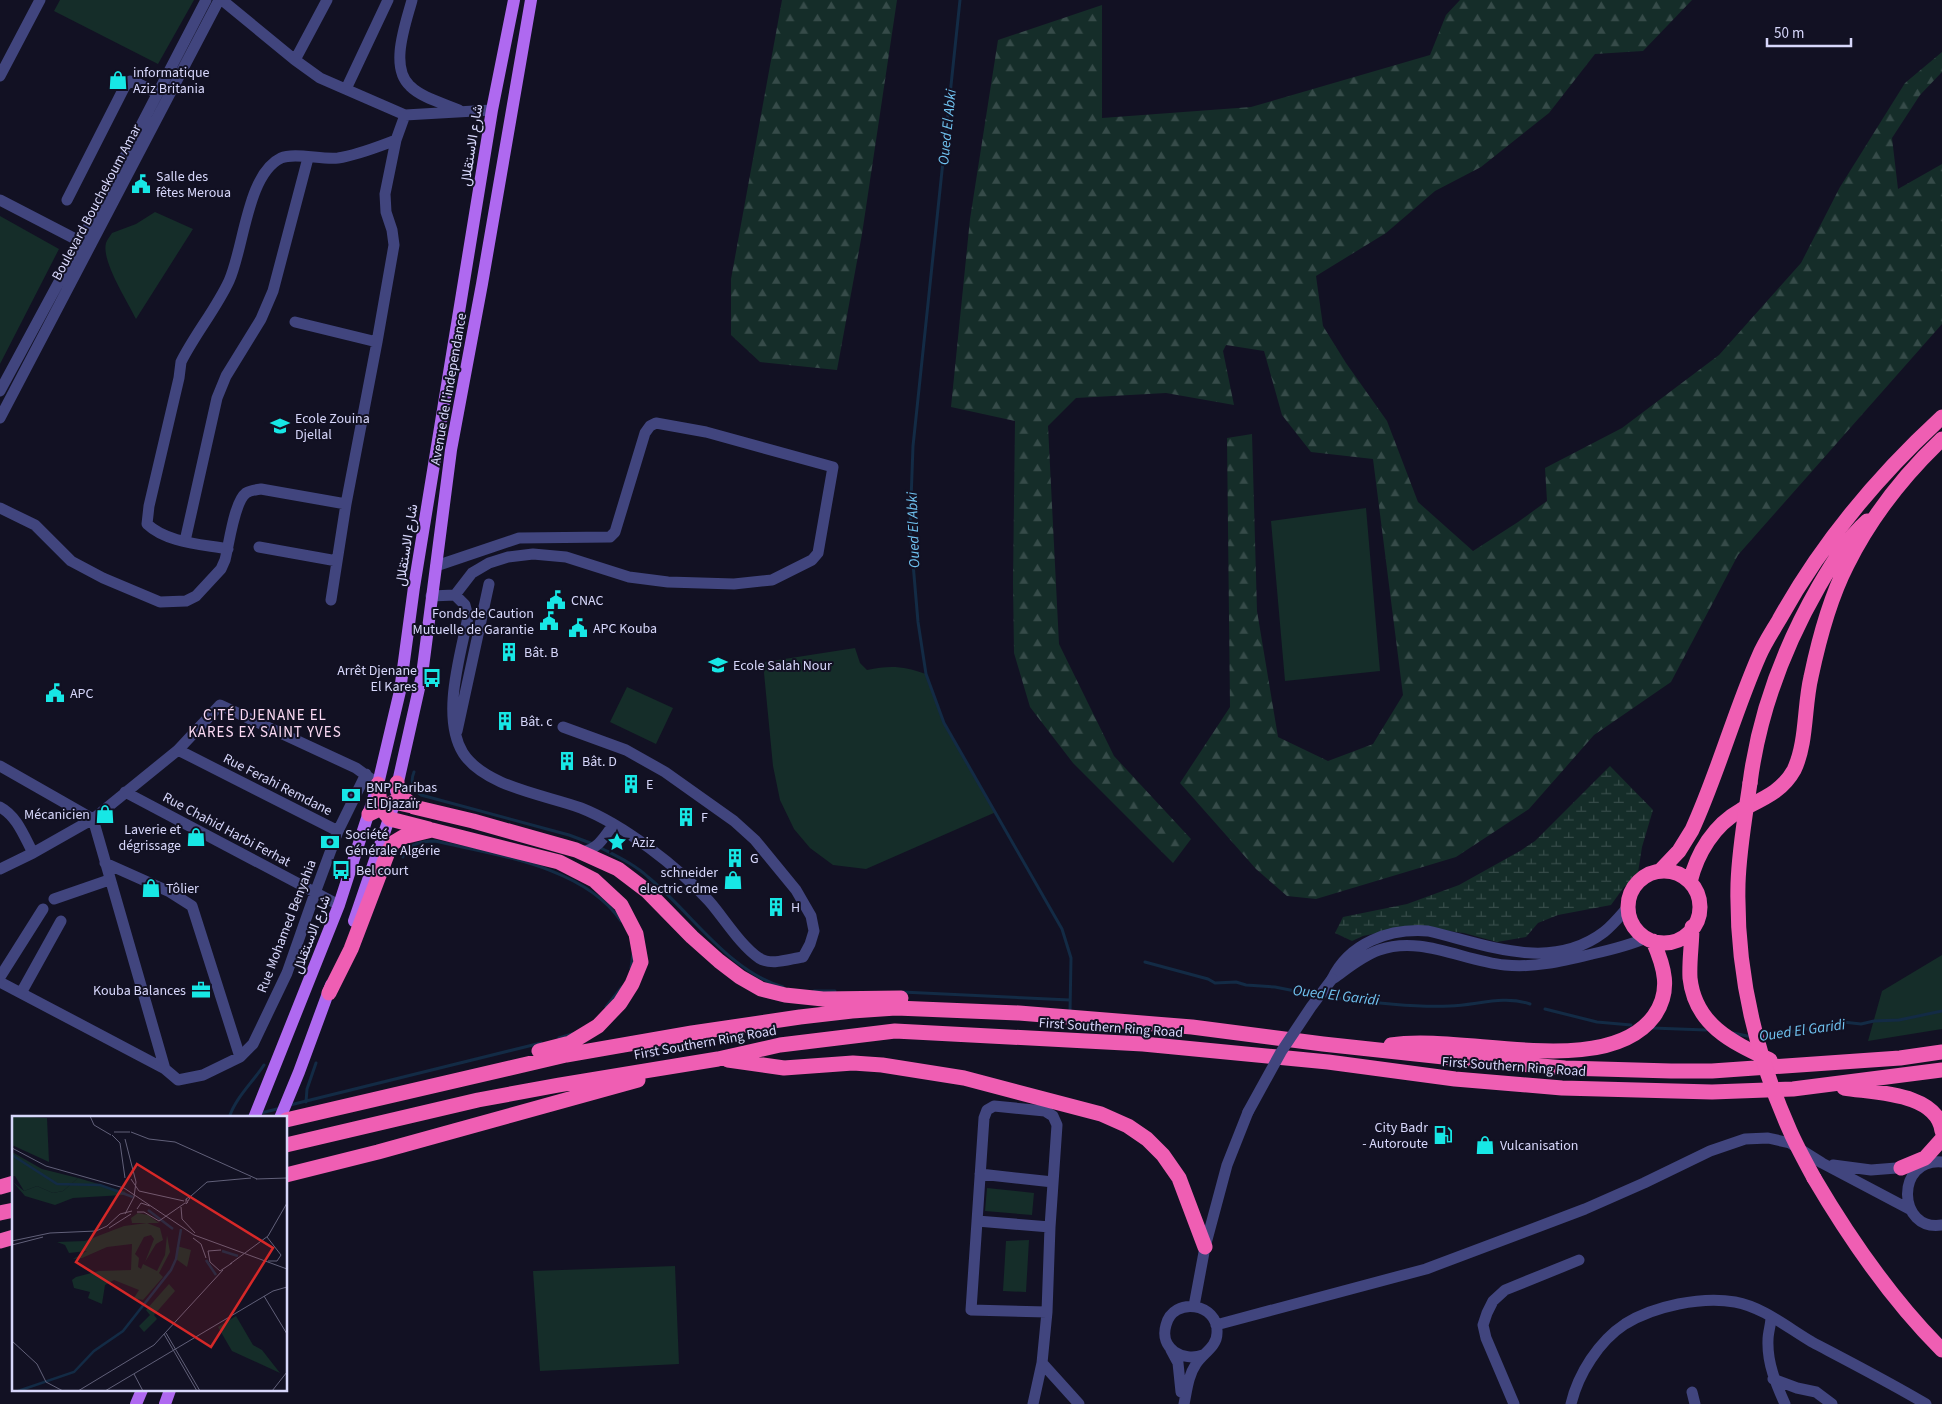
<svg xmlns="http://www.w3.org/2000/svg" width="1942" height="1404" viewBox="0 0 1942 1404" font-family="'Source Sans 3',Vazirmatn,sans-serif">
<defs>
<pattern id="forest-firs" width="22" height="20" patternUnits="userSpaceOnUse" patternTransform="scale(1.25)"><rect width="22" height="20" fill="#152d29"/><path d="M5 1l3.5 6h-7zM16 11l3.5 6h-7z" fill="#364b49"/></pattern>
<pattern id="wetland-marsh" width="20" height="14" patternUnits="userSpaceOnUse" patternTransform="scale(1.25)"><rect width="20" height="14" fill="#152d29"/><path d="M1 5h8M5 5V1M11 12h8M15 12V8" fill="none" stroke="#364b49"/></pattern>
</defs>
<rect width="100%" height="100%" fill="#121123"/>
<path fill="#152d29" d="M60 0H194L158 64 54 11Z
M155 212 193 229 136 319C128 302 101 261 106 243 107 240 110 236 112 233L136 224Z
M0 216 59 249 0 364Z
M1366 508 1380 671 1285 681 1271 521Z
M855 648 860 663 867 670C890 665 904 666 926 674L944 723 996 812 866 869 833 865 810 848 794 829 780 800 773 766 764 673 765 662Z
M627 687 673 708 656 744 610 722Z
M1942 955V1029L1868 1041 1882 991Z
M987 1188 1034 1193 1032 1215 985 1211Z
M1029 1240 1026 1292 1003 1291 1006 1241Z
M675 1266 679 1364 540 1371 533 1271Z"/>
<path fill="url(#forest-firs)" d="M782 0H897L862 234 837 370 760 362 731 335V279Z
M1460 0H1692L1643 51 1595 54 1549 113 1481 167 1435 191 1386 233 1316 276 1323 326 1346 363 1387 421 1418 502 1473 551 1518 522 1547 501 1545 468 1622 428 1719 355 1801 263 1840 187 1905 83 1942 52V72L1920 95 1892 138 1898 189 1942 164V324L1738 555 1671 682 1594 735 1529 809 1456 857 1316 899 1287 896 1256 869 1180 783 1230 707 1227 438 1252 434 1257 611 1278 737 1328 761 1373 744 1403 695 1373 459 1311 452 1282 415 1264 351 1226 345 1223 351 1234 405 1166 393 1076 398 1048 426 1059 644 1114 756 1191 839 1173 863 1073 763 1030 707 1014 653 1013 583 1015 421 951 407 970 219 998 40 1102 5V118L1251 107 1430 55 1446 15Z"/>
<path fill="url(#wetland-marsh)" d="M1610 766 1653 810 1642 847 1637 879 1624 887 1611 905 1558 915 1538 923 1526 937 1497 942 1464 933 1426 928 1397 929 1363 936 1352 941 1335 933 1343 917 1407 904 1459 885 1520 851 1535 841Z"/>
<g fill="none" stroke-linecap="round" stroke-linejoin="round">
<path stroke="#132b45" stroke-width="3" d="M960 0 913 446 910 528 918 622 926 674 944 723 1062 929 1071 958 1070 1012
M414 772C410 782 412 789 421 795L569 835 593 844
M599 847C616 856 634 864 648 877 691 912 728 971 783 987
M403 857C405 844 424 841 435 841 495 855 584 866 621 921
M1145 962 1208 979 1215 983 1236 982 1246 985 1275 987 1315 995
M631 968 633 954
M814 991H835
M902 992 1070 1000
M1324 996C1363 1001 1411 1008 1450 1006 1477 1005 1504 995 1530 1004
M606 1007 622 987
M1545 1009 1597 1022 1631 1025
M1652 1028 1706 1030
M1733 1033 1752 1037
M559 1038 572 1034
M1760 1038 1843 1022 1861 1024 1874 1021 1899 1020 1942 1011
M306 1102 307 1089 316 1063
M290 1105 541 1043
M261 1113 281 1108
M229 1118C235 1098 253 1082 264 1065
M240 1118 252 1115"/>
<path stroke="#41457e" stroke-width="11" d="M222 0 295 60 327 0
M412 0C406 23 389 67 410 86 422 98 443 103 459 110
M295 60 320 78 405 115 492 110
M0 76 40 0
M346 89 388 0
M0 200 87 245
M67 200 125 86 130 81 137 83 157 93
M295 322 377 342 346 504 331 600
M377 342 394 245 392 230 386 212 385 194 396 140 405 115
M0 391 81 241 206 0
M0 418 219 0
M0 508 35 525 71 561 103 578 160 602 186 601 196 596 221 569 225 560C229 545 234 502 246 493 251 490 255 490 261 489L346 504
M185 541 217 398 226 376 261 319 273 291 308 158
M259 547 337 561
M228 549C202 544 167 543 147 524L149 506 179 378 181 362C195 334 216 309 229 281 244 248 247 174 281 158 294 152 322 160 338 158 358 155 377 147 396 140
M436 566 519 538 610 537 615 532 645 433 650 426 656 423 706 432 833 467 818 553 812 560 772 580 734 584 668 582 629 577 566 557 533 554 508 557 489 563 472 573 455 595
M431 596 455 595 465 605 468 617C460 657 441 717 463 753 485 787 546 795 581 808 624 825 678 867 709 901 724 918 740 945 759 958 772 966 789 959 803 957L810 944 814 931 811 916 796 890 755 840 734 821 665 772 626 750 563 727
M457 731 489 584
M178 750 338 831
M0 766 93 819 165 1069
M125 792 339 905
M0 807C17 816 24 836 33 853
M581 852C597 850 604 838 613 825
M105 863 170 892 192 906 240 1057
M0 869 33 853 93 819 178 750 220 705 356 768 378 784
M54 899 109 880
M0 977 43 909
M1334 978C1348 968 1362 956 1379 950 1421 935 1463 961 1505 965 1535 968 1563 961 1592 954 1610 950 1628 946 1646 938
M1332 979C1349 943 1389 928 1428 931 1485 944 1550 973 1604 932 1613 925 1621 915 1628 907
M0 982 165 1069 178 1080 203 1075 240 1057 253 1044 287 973 315 893 338 831 366 774
M21 993 61 921
M1942 1162C1895 1158 1897 1232 1942 1225
M1833 1165 1871 1170 1909 1167
M980 1174 1053 1182
M977 1221 1050 1227
M1194 1306 1205 1247 1227 1165 1248 1112
M1771 1317C1771 1325 1768 1332 1768 1340 1767 1363 1776 1384 1785 1404
M1216 1325 1426 1269 1585 1209 1644 1183 1710 1151 1745 1139 1768 1138 1790 1143 1822 1163 1911 1210
M1171 1350 1178 1363 1181 1392
M1042 1363 1079 1404
M1773 1379 1797 1388 1816 1392 1832 1404
M1692 1392 1695 1404
M1033 1404 1042 1363 1047 1312 1050 1227 1057 1125 1053 1116 1045 1111 994 1106 987 1110 984 1118 971 1310 1047 1312
M1184 1404C1187 1390 1188 1376 1196 1364 1203 1353 1217 1347 1217 1333 1219 1303 1173 1296 1166 1325 1159 1349 1183 1362 1203 1355
M1514 1404 1486 1338 1483 1325 1487 1313 1493 1301 1505 1290 1579 1260
M1571 1404C1578 1374 1599 1341 1625 1324 1654 1306 1702 1296 1735 1302 1763 1307 1788 1328 1812 1342 1850 1362 1889 1382 1926 1404"/>
<path stroke="#af69f0" stroke-width="12" d="M396 791 422 675 451 450 482 284 531 0
M354 921 392 810
M254 1118 339 905 378 784 400 691 414 587 492 110 514 0
M280 1118 299 1072 331 985
M136 1404 142 1390
M165 1404 170 1390"/>
<path stroke="#ef5eb3" stroke-width="15" d="M397 783 399 794 414 807 473 821 576 850 618 869 647 891 692 937 719 961 740 977 761 989 785 995 823 999 901 998
M1750 783C1759 713 1784 647 1819 586 1833 562 1847 539 1867 521
M378 784 380 807 390 819 429 829
M369 814 394 802 412 806
M1660 871 1679 851 1692 830C1718 773 1734 713 1759 656 1764 644 1772 632 1779 620 1821 544 1879 475 1942 417
M1628 907a36 36 0 1 1 72 0a36 36 0 1 1-72 0Z
M1690 882C1697 853 1714 825 1741 810 1762 799 1782 792 1794 770 1807 743 1804 706 1811 677 1819 639 1829 600 1847 565 1870 519 1904 475 1942 439
M1692 927C1692 944 1689 961 1690 978 1695 1025 1732 1042 1770 1060
M329 993 351 949 388 852 393 843 403 837 432 830 559 862 594 880 621 905 636 934 641 962 632 984 620 1003 598 1026 570 1043 539 1051
M1391 1045C1463 1033 1606 1081 1654 1016 1672 991 1664 966 1653 941
M728 1060 784 1068 853 1063 882 1065 964 1078 1101 1114 1128 1126 1147 1139 1163 1155 1179 1178 1205 1247
M1844 1088C1873 1093 1937 1092 1942 1131
M286 1120 566 1055 692 1033 800 1017 852 1011 896 1008 1019 1013 1192 1027 1323 1044 1462 1059 1565 1068 1671 1071H1712L1900 1058 1942 1052
M286 1145 478 1100 559 1085 718 1059 780 1045 895 1031 1143 1044 1328 1062 1455 1079 1562 1088 1712 1092 1793 1089 1942 1070
M1901 1168 1925 1158 1942 1139
M286 1175 378 1152 638 1080
M1814 1178C1851 1241 1891 1299 1942 1350
M0 1187 14 1183
M0 1213 14 1210
M0 1241 14 1237"/>
<path stroke="#41457e" stroke-width="11" d="M1248 1112 1281 1052 1311 1007 1332 979"/>
<path stroke="#ef5eb3" stroke-width="15" d="M1750 783C1745 817 1739 850 1738 884 1736 970 1755 1053 1790 1131 1797 1147 1806 1163 1814 1178"/>
</g>
<defs>
<g id="shop-bare" transform="scale(1.5)"><path d="M-5-2.5h2.3a2.7 3.5 0 0 1 5.4 0H5L5.5 6h-11ZM-1.5-2.5h3a1.5 2.3 0 0 0-3 0Z" fill="#17e7e5" stroke="#121123" stroke-width="2.5" paint-order="stroke"/></g>
<g id="civic-bare" transform="scale(1.5)"><path d="M-.6-6.5H3V-4.5H.6V-3L4-1V1h2V6H-6V1h2V-1L-.6-3ZM-1.2 2.5V6h2.4V2.5Z" fill="#17e7e5" stroke="#121123" stroke-width="2.5" paint-order="stroke"/></g>
<g id="school-bare" transform="scale(1.5)"><path d="M0-5L7-2L0 1L-7-2ZM-4 1L0 2.5L4 1V4Q0 6-4 4Z" fill="#17e7e5" stroke="#121123" stroke-width="2.5" paint-order="stroke"/></g>
<g id="building-bare" transform="scale(1.5)"><path d="M-4-6H4V6H1V3H-1V6H-4ZM-2.5-4.3h1.7v1.8h-1.7ZM.8-4.3h1.7v1.8H.8ZM-2.5-1h1.7V.8h-1.7ZM.8-1h1.7V.8H.8Z" fill="#17e7e5" stroke="#121123" stroke-width="2.5" paint-order="stroke"/></g>
<g id="bus-bare" transform="scale(1.5)"><path d="M-5-6H5V4H4V6H2V4H-2V6H-4V4H-5ZM-3.5-4V0h7V-4ZM-3.5 1.2v1.5H-2V1.2ZM2 1.2v1.5H3.5V1.2Z" fill="#17e7e5" stroke="#121123" stroke-width="2.5" paint-order="stroke"/></g>
<g id="bank-bare" transform="scale(1.5)"><path d="M-6-4H6V4H-6ZM0-2.3a2.3 2.3 0 1 0 0 4.6a2.3 2.3 0 1 0 0-4.6Z" fill="#17e7e5" stroke="#121123" stroke-width="2.5" paint-order="stroke"/></g>
<g id="sight-bare" transform="scale(1.5)"><path d="M0-6L1.8-2.2L6-1.7L2.9 1.2L3.7 5.4L0 3.3L-3.7 5.4L-2.9 1.2L-6-1.7L-1.8-2.2Z" fill="#17e7e5" stroke="#121123" stroke-width="2.5" paint-order="stroke"/></g>
<g id="office-bare" transform="scale(1.5)"><path d="M-6-3h4V-5.5h4V-3h4V5H-6ZM-1-4.5V-3h2v-1.5ZM-6 0V1H6V0Z" fill="#17e7e5" stroke="#121123" stroke-width="2.5" paint-order="stroke"/></g>
<g id="fuel-bare" transform="scale(1.5)"><path d="M-5.5-6h7V0h2V4h1.3V-2.5L3-4.5l.8-.8L6-3V5H2.5V1h-1V6h-7ZM-4.2-4.7v3.2H.2V-4.7Z" fill="#17e7e5" stroke="#121123" stroke-width="2.5" paint-order="stroke"/></g>
</defs>
<g fill-rule="evenodd">
<use href="#shop-bare" x="118" y="80"/>
<use href="#civic-bare" x="141" y="184"/>
<use href="#school-bare" x="280" y="426"/>
<use href="#civic-bare" x="556" y="600"/>
<use href="#civic-bare" x="549" y="621"/>
<use href="#civic-bare" x="578" y="628"/>
<use href="#building-bare" x="509" y="652"/>
<use href="#school-bare" x="718" y="665"/>
<use href="#bus-bare" x="432" y="678"/>
<use href="#civic-bare" x="55" y="693"/>
<use href="#building-bare" x="505" y="721"/>
<use href="#building-bare" x="567" y="761"/>
<use href="#building-bare" x="631" y="784"/>
<use href="#bank-bare" x="351" y="795"/>
<use href="#shop-bare" x="105" y="814"/>
<use href="#building-bare" x="686" y="817"/>
<use href="#shop-bare" x="196" y="837"/>
<use href="#bank-bare" x="330" y="842"/>
<use href="#sight-bare" x="617" y="842"/>
<use href="#building-bare" x="735" y="858"/>
<use href="#bus-bare" x="341" y="870"/>
<use href="#shop-bare" x="733" y="880"/>
<use href="#shop-bare" x="151" y="888"/>
<use href="#building-bare" x="776" y="907"/>
<use href="#office-bare" x="201" y="990"/>
<use href="#fuel-bare" x="1443" y="1135"/>
<use href="#shop-bare" x="1485" y="1145"/>
</g>
<g text-anchor="middle" stroke-width="4" stroke-linejoin="round" paint-order="stroke">
<g font-size="14" fill="#d7d7fb" stroke="#121123" text-anchor="start">
<text x="133" y="77">informatique<tspan x="133" dy="16">Aziz Britania</tspan></text>
<text x="156" y="181">Salle des<tspan x="156" dy="16">fêtes Meroua</tspan></text>
<text x="295" y="423">Ecole Zouina<tspan x="295" dy="16">Djellal</tspan></text>
<text x="571" y="605">CNAC</text>
<text x="534" y="618" text-anchor="end">Fonds de Caution<tspan x="534" dy="16">Mutuelle de Garantie</tspan></text>
<text x="593" y="633">APC Kouba</text>
<text x="524" y="657">Bât. B</text>
<text x="733" y="670">Ecole Salah Nour</text>
<text x="417" y="675" text-anchor="end">Arrêt Djenane<tspan x="417" dy="16">El Kares</tspan></text>
<text x="70" y="698">APC</text>
<text x="520" y="726">Bât. c</text>
<text x="582" y="766">Bât. D</text>
<text x="646" y="789">E</text>
<text x="366" y="792">BNP Paribas<tspan x="366" dy="16">El Djazaïr</tspan></text>
<text x="90" y="819" text-anchor="end">Mécanicien</text>
<text x="701" y="822">F</text>
<text x="181" y="834" text-anchor="end">Laverie et<tspan x="181" dy="16">dégrissage</tspan></text>
<text x="345" y="839">Société<tspan x="345" dy="16">Générale Algérie</tspan></text>
<text x="632" y="847">Aziz</text>
<text x="750" y="863">G</text>
<text x="356" y="875">Bel court</text>
<text x="718" y="877" text-anchor="end">schneider<tspan x="718" dy="16">electric cdme</tspan></text>
<text x="166" y="893">Tôlier</text>
<text x="791" y="912">H</text>
<text x="186" y="995" text-anchor="end">Kouba Balances</text>
<text x="1428" y="1132" text-anchor="end">City Badr<tspan x="1428" dy="16">- Autoroute</tspan></text>
<text x="1500" y="1150">Vulcanisation</text>
</g>
<g font-size="14" fill="#d7d7fb" stroke="#121123">
<text transform="translate(471 145) rotate(-81)" y="5">شارع الاستقلال</text>
<text transform="translate(96 202) rotate(-62)" y="5">Boulevard Bouchekoum Amar</text>
<text transform="translate(448 389) rotate(-80)" y="5">Avenue de l'independance</text>
<text transform="translate(406 545) rotate(-81)" y="5">شارع الاستقلال</text>
<text transform="translate(278 784) rotate(27)" y="5">Rue Ferahi Remdane</text>
<text transform="translate(227 829) rotate(28)" y="5">Rue Chahid Harbi Ferhat</text>
<text transform="translate(286 926) rotate(-69)" y="5">Rue Mohamed Benyahia</text>
<text transform="translate(311 934) rotate(-69)" y="5">شارع الاستقلال</text>
<text transform="translate(1111 1027) rotate(4)" y="5">First Southern Ring Road</text>
<text transform="translate(705 1042) rotate(-10)" y="5">First Southern Ring Road</text>
<text transform="translate(1514 1066) rotate(4)" y="5">First Southern Ring Road</text>
</g>
<g font-size="15" font-style="italic" fill="#70c3f1" stroke="#121123">
<text transform="translate(947 127) rotate(-84)" y="5">Oued El Abki</text>
<text transform="translate(913 530) rotate(-92)" y="5">Oued El Abki</text>
<text transform="translate(1336 995) rotate(7)" y="5">Oued El Garidi</text>
<text transform="translate(1802 1030) rotate(-8)" y="5">Oued El Garidi</text>
</g>
<g font-size="15" letter-spacing="1" fill="#fbd9f3" stroke="#121123">
<text x="265" y="720">CITÉ DJENANE EL<tspan x="265" dy="17">KARES EX SAINT YVES</tspan></text>
</g>
</g>
<g transform="translate(12 1116)">
<rect width="275" height="275" fill="#121123"/>
<path d="M66 62 114 76 111 79 61 82 43 89 13 80 1 66 12 75 25 70 41 77 51 75ZM165 130 179 134 175 151 164 143ZM224 200 241 229 250 234 268 257 220 235 206 211Z" fill="#152d29"/>
<path d="M0 36 30 53 66 62 51 75 41 77 25 70 12 75 3 60H0ZM135 107 148 112 151 124 144 128 133 146 142 123 139 119 132 121 123 138 127 142 126 151 129 153 131 148 145 155 153 139 155 119 158 136 147 157 151 161 131 184 122 182 127 174 102 164 93 169 90 188 76 182 78 176 62 172 60 164 64 161 87 155 119 154 120 128 95 131 70 142 61 143 75 135 57 137 53 129 45 126 73 125 112 110ZM157 168 163 175 142 199 145 203 132 216 127 210 138 199 134 194Z" fill="#152d29"/>
<path d="M126 97 136 99 147 107H120L119 102Z" fill="#152d29"/>
<path d="M0 0 35 2 37 46 0 29Z" fill="#152d29"/>
<path fill="none" stroke="#132b45" stroke-width="2.5" d="M0 39 45 68 88 69 121 81M136 94 161 113M210 135 226 140M194 144 204 159M6 275 62 256 82 235 111 215 159 154 164 143 169 113"/>
<path fill="none" stroke="#616079" stroke-width="1" d="M78 0 82 9 99 19M102 16H118M119 16 137 23 163 26 245 63M100 19 108 27 113 62M0 32 34 50 112 72 182 119 275 153M119 63 127 75 172 85M244 63 275 62M179 80 195 66 239 62M174 83V88L176 86 174 83 179 80 176 85M169 91 170 103 183 117M125 93 129 87 138 90M125 96H132L147 105 173 87M113 98 122 81 124 66 113 23M97 112 119 98M255 121 269 139 265 145H256M181 122 189 128 194 142M0 125 38 117 84 115 95 110 108 98 120 95M0 129 31 121M209 134 196 135 198 146 208 155 220 147M218 148 256 120 275 87M252 180 275 218M154 217 188 275M152 218 185 275M0 225 25 248 34 266 51 275M122 258 131 275M66 275 142 229 211 154M93 275 261 175 275 171M260 275 275 256"/>
<path fill="#d62828" fill-opacity="0.15" stroke="#d62828" stroke-width="2.5" d="M125 48 261 132 199 231 64 146Z"/>
<rect width="275" height="275" fill="none" stroke="#d7d7fb" stroke-width="2.5"/>
</g>
<path d="M1767 38v8h84v-8" fill="none" stroke="#d7d7fb" stroke-width="2.5"/>
<text x="1774" y="38" font-size="15" fill="#d7d7fb" stroke="#121123" stroke-width="4" paint-order="stroke">50 m</text>
</svg>
